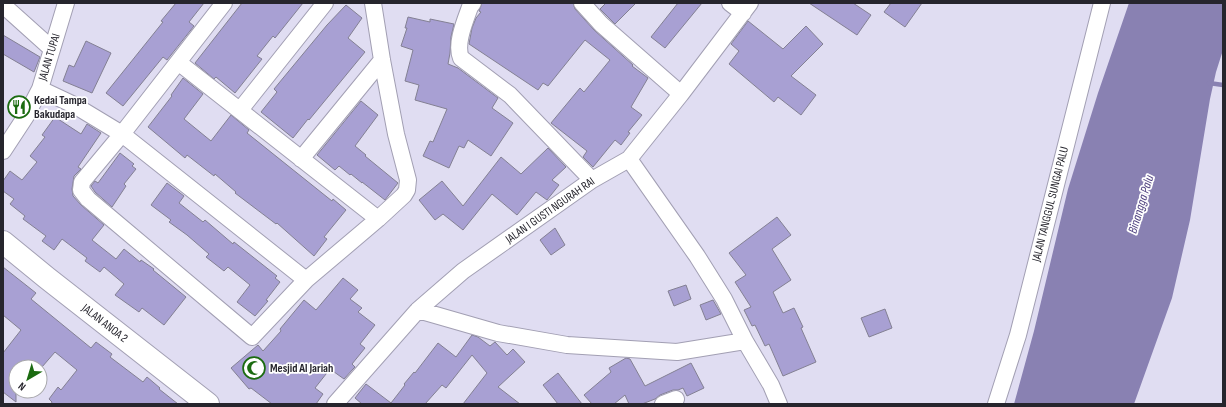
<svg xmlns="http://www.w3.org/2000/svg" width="1226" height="407" viewBox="0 0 1226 407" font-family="'Sofia Sans Condensed',sans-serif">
<rect width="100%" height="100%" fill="#e0ddf2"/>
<path fill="#8981b2" d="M1129 3H1223V50L1216 72 1210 99 1190 220 1172 298 1134 404H1014L1034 331 1068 189 1098 93Z"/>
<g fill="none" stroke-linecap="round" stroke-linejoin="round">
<path stroke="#8981b2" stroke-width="4.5" d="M1209 83 1223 85"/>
</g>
<path fill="#a8a0d3" stroke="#838093" d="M176 3H204L189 22 194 26 167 60 163 57 123 106 106 93 163 22 161 21Z
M242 3H303L275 38 273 36 257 56 262 59 235 93 216 77 214 79 195 63Z
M482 3H573L575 9 594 30 633 65 632 66 648 78 631 107 642 115 628 132 630 133 621 145 615 140 593 167 583 157 587 151 551 123 580 88 584 92 610 60 585 40 548 86 543 83 538 90 469 44 472 28 476 18 481 12 479 11Z
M606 3H636L615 24 600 9Z
M678 3H702L665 48 651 37Z
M809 3H853L871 15 857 35Z
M891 3H922L905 27 884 12Z
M346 5 362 18 348 38 365 52 309 120 308 119 293 138 261 112 277 92 274 89 327 25Z
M408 17 430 22V19L454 24 451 37 450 53 448 64 458 68 498 98 492 108 513 123 491 156 468 140 464 148 459 146 449 168 423 156 430 141 433 142 447 109 415 100 419 85 405 81 413 50 401 46 407 28H405Z
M748 21 783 49 806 26 823 44 791 76 816 95 801 115 778 97 774 102 729 64 739 51 731 44Z
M3 35 40 57 34 72 3 54Z
M86 41 111 53 92 93 63 81 69 65 74 67Z
M183 78 203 94 184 119 211 141 231 115 249 130 247 133 332 201 333 199 346 210 324 237 327 239 314 256 277 223 276 224 235 193 236 192 215 174 214 176 187 155 185 158 148 127 172 96 171 95Z
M361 101 378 115 355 146 366 155 365 156 398 183 385 200 362 182V183L351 174 350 175 339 166 335 170 317 155Z
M55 117 81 134 87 124 101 133 78 167 81 169 74 176 72 189 73 196 81 205 104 225 92 240 116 259 124 249 140 262 141 260 154 269 153 270 186 297 164 325 142 308 139 312 115 295 124 284 104 267 100 272 85 261 87 258 62 239 54 250 42 241 46 236 23 219 25 216 10 204 14 199 3 191V181L10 171 22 180 37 162 30 156 45 137 42 135Z
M548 148 566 167 552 180 559 185 547 200 536 192 517 215 492 194 463 230 443 214 435 220 419 200 442 181 463 206 501 157 521 174Z
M120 153 134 164 132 166 136 169 124 184 126 186 112 207 95 192 91 186 95 181 98 183Z
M167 183 184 196 179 203 203 222 205 220 233 244 234 242 277 276 275 278 280 282 266 300 268 301 255 316 237 302 250 285 228 267 224 271 206 257 209 254 187 235 169 222 171 220 151 205Z
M777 217 791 235 772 249 791 280 773 292 783 313 794 308 803 327 801 328 816 362 783 376 769 344 765 346 755 325 752 326 744 310 751 307 735 282 746 275 729 253Z
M555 228 565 245 551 255 540 240Z
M3 267 36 293 31 299 91 348 96 342 112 354 110 357 143 382 147 377 160 388 159 389 178 404H51L52 402 49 399 58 387 61 390 77 370 55 352 42 367H16V402L3 392V353L21 330 3 315Z
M343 278 358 290 350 299 362 308 358 312 375 325 360 344 365 348 352 364 355 367 353 369 344 379 330 369 315 388 323 394 316 404H272L251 388 249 389 231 368 258 345 263 351 281 331 280 329 304 300 316 310Z
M686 285 691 299 674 306 668 291Z
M713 300 721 314 706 320 700 305Z
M885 309 892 328 869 337 861 318Z
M472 335 478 337 490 346 495 342 507 355 513 349 525 362 498 387 520 404H463L487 373 472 355 446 388 442 385 425 404H362L355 398 366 384 391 403 405 385 404 384 414 372 415 373 438 343 456 357Z
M626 358 630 359 645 386 691 363 704 388 687 396 683 388 678 390H673L660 395 655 399 642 404H629L625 395 614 404H592L584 395 611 372 609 368Z
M558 373 582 404H558L543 385Z"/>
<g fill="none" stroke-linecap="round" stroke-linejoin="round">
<g stroke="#a29fb3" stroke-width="18">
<path id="street" d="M224 3 122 134 82 182 81 190 88 199 252 337 306 280 378 219 404 195 407 190 408 180 396 134 382 60 373 3
M473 3 470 7C465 21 455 44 461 58L510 95 592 180
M582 3 601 24 681 94
M730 3 743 13
M3 5 52 49
M178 62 378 219
M40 89 74 105 122 134 306 280
M240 110 325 3
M3 151 26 116 40 89 66 3
M301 159 382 60
M629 159 697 256 724 299 745 341 771 385 779 404
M418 310 498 333 567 345 677 352 745 341
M335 404 418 310 463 271 592 180 629 159 681 94 750 3
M663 404 676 399
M996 404 1018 335 1102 3"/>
</g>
<g stroke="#a29fb3" stroke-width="24">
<path id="secondary" d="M3 242 47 278 208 404"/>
</g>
<use href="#street" stroke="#fff" stroke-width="16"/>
<use href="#secondary" stroke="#fff" stroke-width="22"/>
</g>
<defs>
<g id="restaurant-ring" transform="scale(1.15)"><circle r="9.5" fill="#fff" stroke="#1b6b10" stroke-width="1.5"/><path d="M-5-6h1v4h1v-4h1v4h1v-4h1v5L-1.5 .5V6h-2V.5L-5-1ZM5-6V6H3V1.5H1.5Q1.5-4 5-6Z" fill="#1b6b10"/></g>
<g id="mosque-ring" transform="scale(1.15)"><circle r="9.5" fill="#fff" stroke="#1b6b10" stroke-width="1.5"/><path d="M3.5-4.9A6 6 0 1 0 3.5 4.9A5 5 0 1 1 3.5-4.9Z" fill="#1b6b10"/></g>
</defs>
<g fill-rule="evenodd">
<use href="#restaurant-ring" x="19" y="107"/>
<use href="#mosque-ring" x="254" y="368"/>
</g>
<g text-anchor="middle" stroke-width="3.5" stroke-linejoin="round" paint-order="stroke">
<g font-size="12" fill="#26252d" stroke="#fff">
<text transform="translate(49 57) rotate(-73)" y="4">JALAN TUPAI</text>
<text transform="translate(1050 204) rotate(-76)" y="4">JALAN TANGGUL SUNGAI PALU</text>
<text transform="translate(550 210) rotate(-35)" y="4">JALAN I GUSTI NGURAH RAI</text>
<text transform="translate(105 323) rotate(38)" y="4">JALAN ANOA 2</text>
</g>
<g font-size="12" font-weight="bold" fill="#26252d" stroke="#fff" text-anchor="start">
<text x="34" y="104">Kedai Tampa<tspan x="34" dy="14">Bakudapa</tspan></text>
<text x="270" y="372">Mesjid Al Jariah</text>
</g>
<g font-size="13" font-style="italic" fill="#4d3f7e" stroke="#fff">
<text transform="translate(1140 204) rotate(-73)" y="5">Binangga Palu</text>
</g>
</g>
<rect width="1226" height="407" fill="none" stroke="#26252d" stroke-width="8"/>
<g transform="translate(28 379) rotate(218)"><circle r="19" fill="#ffffff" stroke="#a8a8ab"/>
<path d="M0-3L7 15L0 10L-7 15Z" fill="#1b6b10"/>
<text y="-6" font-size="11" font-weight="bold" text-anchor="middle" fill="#26252d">N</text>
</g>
</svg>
